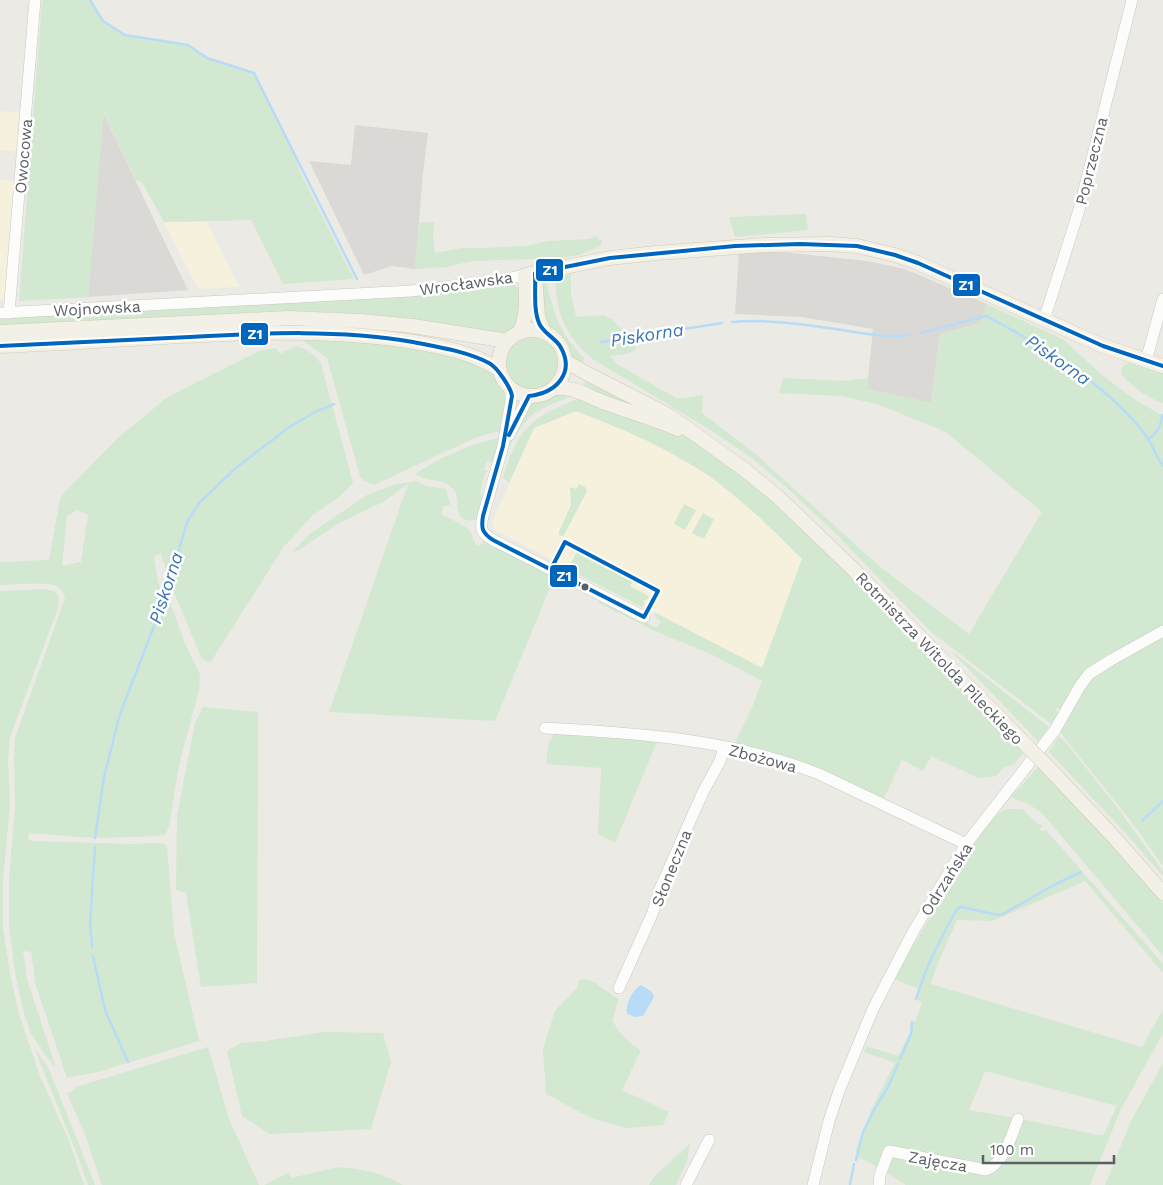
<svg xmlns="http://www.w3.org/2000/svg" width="1163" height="1185" viewBox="0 0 1163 1185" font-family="'Work Sans',sans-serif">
<rect width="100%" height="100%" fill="#ebeae5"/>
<path fill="#f6f1dd" d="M0 111 20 112 17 151 0 150Z
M0 180 14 181 5 300H0Z
M164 222H207L239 287 198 289Z
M576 411 643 438 708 475 764 521 803 559 762 668 495 530 492 523 534 428Z"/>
<path fill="#dbd9d5" d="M103 112 156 224 188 290 88 297Z
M355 125 428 133 423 173 415 269 392 266 364 275 309 161 351 165Z
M773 251 867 261 905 269 987 304 980 323 940 334 931 403 867 389 873 329 801 317 735 314 739 252Z"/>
<path fill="#d2e8d0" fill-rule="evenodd" d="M42 0H90L103 21 125 35 188 45 207 58 254 73 299 164 297 165 354 279 283 284 251 220 164 222 142 182 136 181 104 113 88 297 19 301Z
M806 214 808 230 735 237 729 217Z
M434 222 433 237 435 253 462 248H481L526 246 548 241 588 239 596 236 602 241 601 246 579 255 561 258 472 261 446 267 415 269 419 223Z
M571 274V293L576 317 604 315 613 320 633 341 636 350 627 354 610 356 617 364 676 398H686L703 395 702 413 758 456 879 566 969 634 1042 512 946 432 880 405 842 396 779 393 783 378 846 381 868 378 867 389 931 403 940 334 980 323 987 304 1064 340 1102 375 1134 399 1163 416V627L1104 659 1063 709 1056 708V711L1061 713 1053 724 1050 723 930 631 838 536 794 494 752 458 709 429 594 360C566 337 557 316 555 280Z
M546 281C554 314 560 334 584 358L582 365 570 356 560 337 545 326 542 286Z
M509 283 514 284 522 292 517 327 503 336 371 316 328 312 263 313 0 326V317Z
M506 363a26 26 0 1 1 52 0a26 26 0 1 1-52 0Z
M324 337 444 352 478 363 495 375 508 398 501 432H496L477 437 374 485 363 480 360 476 327 358 302 340Z
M295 346C305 347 317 356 321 364L353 483 339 497 313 515 283 548 210 663 201 658 199 652 168 578 161 553 154 557 158 583 170 602 184 641 200 675 199 690 181 757 175 788 170 822 166 834 158 836 95 838 29 833 28 839 32 841 133 844 158 843 165 844 167 847 174 933 199 1041 98 1072 67 1078 36 986 31 952 23 951 27 979 56 1068 51 1063 31 1034 24 1013 16 978 9 928V879L15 807 14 760 15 738 65 598C63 593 62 588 56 586 45 581 13 585 0 585V562L49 560 60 499 63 494 118 438 164 400 185 388 259 351 276 348 280 354ZM77 510 88 515 81 562 62 566 67 516Z
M1129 363 1163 373V403C1147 398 1132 387 1121 374L1123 366Z
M587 379 664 416 582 390Z
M559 392 569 396C560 402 550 404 540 410 522 420 514 438 505 456L510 442 527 406Z
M578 399 665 426 691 439 707 448 788 511 1024 752 1014 764 1003 768 996 776 978 778 931 756 923 771 902 760 883 800 734 745 754 703 762 681 711 654 659 633 599 603 601 599 657 628 661 621 656 618 654 612 762 668 802 559C773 530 742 499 708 475 667 447 622 429 576 411L534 428 509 483 503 478C517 428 532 417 578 399Z
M500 438 493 463 487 461 484 470 488 471 485 473 480 493 483 498 477 518 475 520C451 524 461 501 454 490 445 478 426 482 415 474 438 459 473 442 500 438Z
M415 481 427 486 446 489 450 505 443 506 441 514C448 518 466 525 470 531 474 537 472 541 478 546L484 542H487L559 578 557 582 553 580 495 721 329 712 408 484 383 502 337 524 299 550 292 552 311 533 367 495 393 485Z
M579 484 585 487 587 491 564 535 562 536 559 535V532L571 505 570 487 576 489Z
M684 504 696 510 685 530 674 524Z
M703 513 714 519 704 539 692 533Z
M576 553 633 581 630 586 649 596 646 601 644 600 643 602 645 603 642 607 568 569Z
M46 589C59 592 60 596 58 608L10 737 8 760 10 807 3 879V928L11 979 19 1014 40 1076 69 1141 84 1185H0V591Z
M1163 634V866L1137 829 1060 732 1088 679Z
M949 649 1049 727 1038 741Z
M203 707 258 712 257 983 201 987 186 893 176 890 177 816 195 723Z
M555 734 658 739 615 843 598 834 601 768 546 764 549 742Z
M1059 736 1069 746 1119 810 1163 871V876L1120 827 1049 752Z
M1039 766 1095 826 1163 903V956L1042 813 1030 805 1011 797Z
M1006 809H1022L1038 824 1043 825 1040 829 1041 831 1046 830 1163 964V973L1085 881 992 921 957 920 935 970 931 984 1142 1047 1163 1009V1033L1121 1109 1090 1185H906L869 1162 857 1157 856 1150 873 1106 895 1063 864 1052 866 1046 898 1056 910 1033 911 1020 915 1022 922 1003 915 998 919 989 895 979 901 966C920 934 940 902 960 870 974 848 982 822 1006 809ZM985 1071 1117 1106 1103 1136 1021 1119 991 1171 986 1166 998 1155 1015 1118 969 1110Z
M584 979 594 982 618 999 614 1015 612 1020C620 1034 627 1042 641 1050L622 1090 669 1112 663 1125 626 1128 591 1118 546 1094 543 1049 555 1011 577 988 579 980Z
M325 1032 383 1033 391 1062 371 1129 270 1134 242 1116 227 1051 241 1043 265 1041Z
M208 1047 229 1119 259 1185H102L86 1137 67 1093 71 1092 76 1087Z
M36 1052H37L48 1067 95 1185H88C73 1140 53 1097 36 1052Z
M1163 1063V1185H1105L1131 1121Z
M690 1143 687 1161 676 1185H649L652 1179Z
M339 1167C362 1169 383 1173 403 1185H264L288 1173 291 1178Z"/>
<path fill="#b8dcf7" d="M641 985 652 992 654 997 643 1016 635 1017 627 1014C625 1005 632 990 641 985Z"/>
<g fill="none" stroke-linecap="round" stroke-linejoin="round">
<path stroke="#b8dcf7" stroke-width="2.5" d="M90 0 103 21 125 35 188 45 207 58 254 73 357 279
M732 322C767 319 801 324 836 329 860 333 884 338 909 335
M921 333 986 316C1041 345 1105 383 1144 433 1152 443 1156 456 1163 466
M601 342 722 323
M1149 439C1158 432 1161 426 1162 415
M1142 821 1163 801
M95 838 104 777 120 714 165 598 187 522 199 503 236 468 288 428 315 412 334 404
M92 947 90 924 95 847
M93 956 105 1010 128 1062
M916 999C927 964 939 941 957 909L961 907 998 915 1003 914 1054 885 1081 872
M900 1059 911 1034 912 1022
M856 1160 863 1132 873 1112 889 1085 898 1064
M850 1184 854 1164"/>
<g stroke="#c8c8c6" stroke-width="12">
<path id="minor" d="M0 313 411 291 496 281 525 275
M9 313 35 0
M1044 320 1079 210 1132 0
M1146 361 1163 299
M511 389V401L503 446 483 516C480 530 481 533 493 540L644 617
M509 435 529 396
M545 728C638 733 731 739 819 774L966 844
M619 988 653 912 659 891 703 792 720 761 724 747
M686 1185 709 1140
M813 1185 829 1121 839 1091 873 1009 913 932 966 844 1055 730 1080 686 1089 674 1111 660 1163 631
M879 1185 880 1175 889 1151 986 1170C1005 1162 1011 1136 1018 1119"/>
</g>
<g stroke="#d4cbb2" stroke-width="15">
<path id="major" d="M535 273 538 317 544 332
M499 363a33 33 0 1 1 66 0a33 33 0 1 1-66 0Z
M0 332 288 318 360 321 413 326 507 341
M520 332C528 314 526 294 525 275L610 258 656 253 765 245 830 244 857 246 895 255 918 263 1103 346 1163 366
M0 346C49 344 98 341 148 338 235 333 322 328 408 341 439 346 472 352 498 369
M565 361 586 373 670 416 745 470 777 496 854 570 1028 747
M554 388C573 386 589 397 606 403 630 412 655 419 678 429
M1042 761 1112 835 1163 893"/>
</g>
<use href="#minor" stroke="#fcfcfb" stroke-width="11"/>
<use href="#major" stroke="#f3f1e7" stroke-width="14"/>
<g stroke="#d4cbb2" stroke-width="15" stroke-linecap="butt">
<path id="major-bridge" d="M1028 747 1042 761"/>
</g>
<use href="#major-bridge" stroke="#f3f1e7" stroke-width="14"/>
<g stroke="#fff" stroke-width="8">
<path id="bus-1" d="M0 346C63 343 126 340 190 337 264 333 339 329 413 342 438 347 466 351 489 363 497 367 511 388 512 396L503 446 483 516C481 528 482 533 493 540L644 617 658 591 565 542 551 569
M509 435 529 396C556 393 576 373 560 346 554 337 543 333 539 323 533 308 536 289 535 273L610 258 735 246 800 244 857 246 895 255 918 263 1103 346 1163 366"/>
</g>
<use href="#bus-1" stroke="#0065bd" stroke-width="4"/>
</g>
<circle fill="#5b5f64" stroke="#fff" stroke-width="2" cx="585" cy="587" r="4.5"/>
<g text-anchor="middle" stroke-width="5" stroke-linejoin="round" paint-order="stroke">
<g font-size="16" fill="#5b5f64" stroke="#fff">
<text transform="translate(23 156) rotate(-85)" y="6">Owocowa</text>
<text transform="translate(1091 161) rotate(-76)" y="6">Poprzeczna</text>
<text transform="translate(466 283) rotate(-8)" y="6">Wrocławska</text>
<text transform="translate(97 308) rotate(-3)" y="6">Wojnowska</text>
<text transform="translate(940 658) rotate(46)" y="6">Rotmistrza Witolda Pileckiego</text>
<text transform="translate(763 758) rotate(15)" y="6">Zbożowa</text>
<text transform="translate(671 868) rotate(-68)" y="6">Słoneczna</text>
<text transform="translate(946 879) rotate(-58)" y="6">Odrzańska</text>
<text transform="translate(938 1161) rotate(10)" y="6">Zajęcza</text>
</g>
<g font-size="18" font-style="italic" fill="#3a75b6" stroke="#fff">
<text transform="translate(647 335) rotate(-9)" y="6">Piskorna</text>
<text transform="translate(1058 360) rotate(35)" y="6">Piskorna</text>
<text transform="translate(166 588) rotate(-72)" y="6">Piskorna</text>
</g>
</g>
<g stroke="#fff" stroke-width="2">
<rect x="535" y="258" width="29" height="24" rx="5" fill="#0065bd"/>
<rect x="952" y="273" width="29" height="24" rx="5" fill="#0065bd"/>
<rect x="240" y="322" width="29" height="24" rx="5" fill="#0065bd"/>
<rect x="549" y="564" width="29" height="24" rx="5" fill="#0065bd"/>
</g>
<g font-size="14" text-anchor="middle" font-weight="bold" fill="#fff">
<text x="550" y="275">Z1</text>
<text x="966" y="290">Z1</text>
<text x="255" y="339">Z1</text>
<text x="564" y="581">Z1</text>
</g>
<path d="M983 1155v8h131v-8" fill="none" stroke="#5b5f64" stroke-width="2.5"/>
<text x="990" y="1155" font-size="15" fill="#5b5f64" stroke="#ffffff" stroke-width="4" paint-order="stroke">100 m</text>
</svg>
